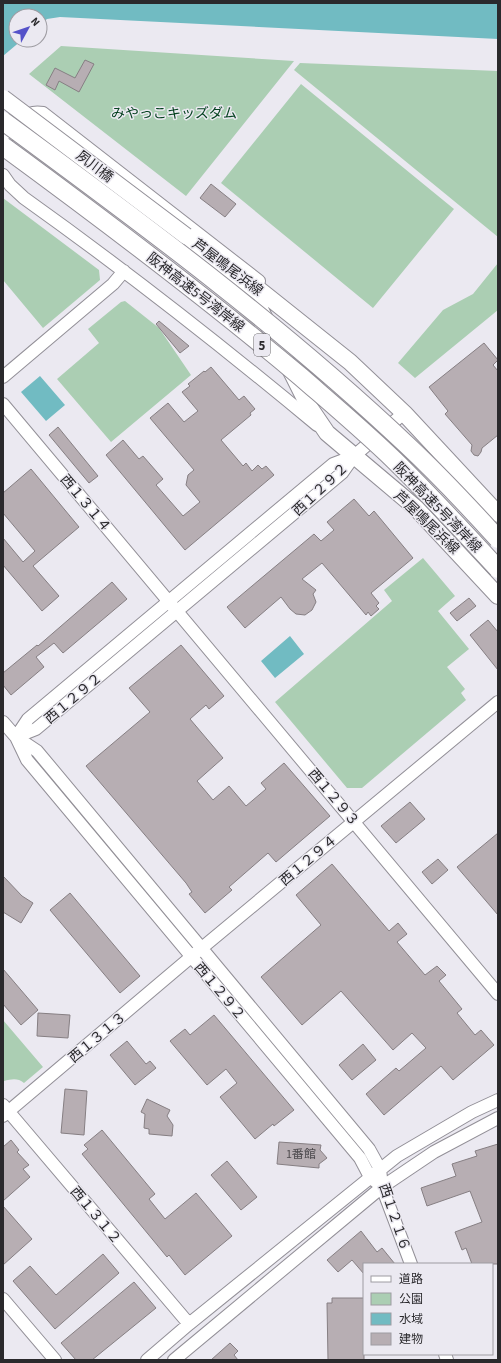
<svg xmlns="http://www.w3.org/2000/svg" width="501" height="1363" viewBox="0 0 501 1363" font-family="'Source Sans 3','Noto Sans JP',sans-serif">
<rect width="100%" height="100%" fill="#ebe9f1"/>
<path fill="#abceb3" d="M61 46 294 61 186 196 29 74Z
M300 63 498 71V237L294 70Z
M301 84 454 209 373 308 221 183Z
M3 198 99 270 100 280 43 328 3 280Z
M498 263V310L415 378 398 363 443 310 473 294Z
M125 301 159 328 191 375 111 442 57 379 99 343 88 329 121 302Z
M423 558 455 596 438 611 469 649 447 667 465 689 461 693 466 700 362 788H347L275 702 392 601 384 590Z
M3 1020 43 1067 24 1083C18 1078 12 1079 4 1081L3 1080Z"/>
<path fill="#71bbc2" d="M3 3H498V39L60 17 47 19 40 25V16H16V40H22L3 56Z
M40 376 65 405 46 421 21 392Z
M290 636 304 654 275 678 261 661Z"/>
<path fill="#b7aeb3" stroke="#867f83" d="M85 60 94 64 79 92 59 81 55 90 46 85 55 68 75 78Z
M211 184 236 204 225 217 200 198Z
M159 321 189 346 180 353 156 324Z
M484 343 498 360 493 365 498 371V435L482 448 481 452 478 456 474 455 471 451 472 445 445 414 448 411 429 387Z
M211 367 239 400 244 396 255 409 250 413 251 415 221 440 243 466 246 463 252 471 258 465 262 469 266 466 274 475 185 550 106 455 123 440 139 459 143 456 163 479 156 485 183 516 200 502 186 485 188 475 194 470 150 418 168 403 184 422 198 411 182 392 190 386 188 384 204 371 205 372Z
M58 427 98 476 89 483 49 435Z
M31 469 79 527 33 566 59 596 42 611 3 565V538L23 562 35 551 3 513V493Z
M354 499 369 516 374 511 413 558 371 593 379 603 376 606 379 609 371 616 368 612 366 615 322 563 302 579 316 590 313 594 316 602 312 610 305 615 296 614 290 609 281 597 245 628 227 607 314 534 321 541 334 530 327 522Z
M112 582 127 599 63 653 54 643 36 657 44 667 11 695 3 685V673L37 645 38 646Z
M469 598 476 606 457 621 450 613Z
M488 620 498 632V670L470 635Z
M181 645 224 696 209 709 206 705 190 719 223 758 197 781 213 800 229 786 246 806 266 789 261 783 284 763 330 816 276 862 268 853 229 887 232 890 205 913 189 894 192 892 186 883 86 766 150 712 129 688Z
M410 802 425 819 396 843 381 826Z
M498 833V915L457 867Z
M438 859 448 870 432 884 422 872Z
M332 864 389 931 398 923 407 934 397 942 425 975 437 966 446 975 439 981 462 1009 457 1013 475 1035 481 1030 494 1045 453 1080 441 1066 384 1115 366 1094 396 1068 399 1071 426 1048 412 1033 393 1050 341 991 302 1025 261 977 321 925 296 895Z
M3 876 22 896 33 903 21 923 3 912Z
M70 893 140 976 120 993 50 910Z
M3 969 38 1010 21 1025 3 1004Z
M38 1013 70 1015 68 1038 37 1036Z
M214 1015 294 1110 274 1126 273 1124 255 1139 220 1097 237 1083 226 1069 207 1085 170 1041 185 1029 190 1035Z
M127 1041 146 1064 150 1061 156 1068 135 1085 110 1055Z
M363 1044 376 1060 352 1080 339 1065Z
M65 1089 87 1091 84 1135 61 1133Z
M147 1099 170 1110 167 1116 173 1125 172 1136 149 1134V1129L144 1128 145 1114 141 1112Z
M102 1130 155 1194 149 1199 165 1219 196 1193 232 1236 185 1275 169 1255 167 1257 82 1154 88 1149 84 1145Z
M11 1140 19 1150 17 1152 29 1165 23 1169 30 1177 3 1201V1147Z
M279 1142 321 1145 320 1150 327 1158 319 1164V1168L277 1164Z
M498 1144V1264H472L466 1248 462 1250 455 1232 482 1222 470 1191 427 1206 421 1188 456 1176 452 1164 477 1156 475 1151Z
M227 1161 257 1197 241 1210 211 1175Z
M3 1206 32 1239 3 1265Z
M361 1231 377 1252 382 1248 395 1264H364V1274L352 1260 338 1272 327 1260Z
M103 1254 119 1273 55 1329 13 1281 30 1266 56 1295Z
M134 1282 156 1308 92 1360H76L61 1343Z
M332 1298H364V1360H328L327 1303H332Z
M230 1343 238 1351 234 1355 238 1360H211Z"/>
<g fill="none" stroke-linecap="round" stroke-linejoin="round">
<g stroke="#928f97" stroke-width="14">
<path id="minor" d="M3 143C14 128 21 109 43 113L259 281
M3 175 10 185 24 198C125 270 222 346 317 425
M3 377 113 284 124 271
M3 404 498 994
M3 722 16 737 27 760 360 1158 370 1177 382 1187
M16 737 37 751 369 1149 380 1169 382 1187 411 1264
M16 737 36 729 342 473 354 456 404 413
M16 737 28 719 333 464 354 456
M3 1105 189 1324
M3 1116 191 957 498 702
M3 1299 55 1360
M445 1354 447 1360
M147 1360 189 1324 397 1156 472 1112 498 1100
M174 1360 382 1187 434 1152 498 1118"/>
</g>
<g stroke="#928f97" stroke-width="18">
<path id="major" d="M186 236 250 289 308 405 327 433 416 508 498 596
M247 280 350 362 404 413 498 514"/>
</g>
<use href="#minor" stroke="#fff" stroke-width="12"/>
<use href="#major" stroke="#fff" stroke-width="16"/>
<g stroke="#928f97" stroke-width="18" stroke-linecap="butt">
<path id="major-bridge" d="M3 98 186 236"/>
</g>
<g stroke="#928f97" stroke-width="20" stroke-linecap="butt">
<path id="highway-bridge" d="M3 121C142 223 281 326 407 445 439 475 469 507 498 539
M3 146C104 220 205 296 301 377 332 404 364 431 394 460 430 495 464 532 498 569"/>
</g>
<use href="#major-bridge" stroke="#fff" stroke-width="16"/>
<use href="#highway-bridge" stroke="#fff" stroke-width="18"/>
</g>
<g text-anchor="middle" stroke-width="3" stroke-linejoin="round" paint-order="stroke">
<g font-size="12" fill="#4d4a4e">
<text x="301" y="1158">1番館</text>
</g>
<rect fill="#ebe9f1" stroke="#646367" stroke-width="1" x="254" y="334" width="16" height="22" rx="3"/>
<g font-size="13" font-weight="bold" fill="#2a292c">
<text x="262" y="350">5</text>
</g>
<g font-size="14" fill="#054220" stroke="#ebe9f1">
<text x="174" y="118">みやっこキッズダム</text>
</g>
<g font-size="14" fill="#2a292c" stroke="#ebe9f1">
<text transform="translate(95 166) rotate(37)" y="5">夙川橋</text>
<text transform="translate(228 267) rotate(37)" y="5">芦屋鳴尾浜線</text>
<text transform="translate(196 292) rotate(38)" y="5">阪神高速5号湾岸線</text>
<text transform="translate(320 489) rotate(-43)" y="5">西１２９２</text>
<text transform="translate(86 503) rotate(50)" y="5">西１３１４</text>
<text transform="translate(438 507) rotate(46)" y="5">阪神高速5号湾岸線</text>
<text transform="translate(427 522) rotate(44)" y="5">芦屋鳴尾浜線</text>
<text transform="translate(73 698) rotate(-40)" y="5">西１２９２</text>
<text transform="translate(334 797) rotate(50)" y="5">西１２９３</text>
<text transform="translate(308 860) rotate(-40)" y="5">西１２９４</text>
<text transform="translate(220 991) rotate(50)" y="5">西１２９２</text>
<text transform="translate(97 1037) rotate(-40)" y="5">西１３１３</text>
<text transform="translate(96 1215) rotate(50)" y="5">西１３１２</text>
<text transform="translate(395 1217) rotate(71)" y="5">西１２１６</text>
</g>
</g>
<rect width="501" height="1363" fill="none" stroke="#2a292c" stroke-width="8"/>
<rect x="363" y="1263" width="130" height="92" fill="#ebe9f1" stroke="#9e9ca2"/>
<rect x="371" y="1276" width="20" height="6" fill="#ffffff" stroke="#9e9ca2"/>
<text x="399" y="1283" font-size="12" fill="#2a292c">道路</text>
<rect x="371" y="1293" width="20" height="12" fill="#abceb3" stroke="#9e9ca2"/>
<text x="399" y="1303" font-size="12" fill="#2a292c">公園</text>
<rect x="371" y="1313" width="20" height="12" fill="#71bbc2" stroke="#9e9ca2"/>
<text x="399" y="1323" font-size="12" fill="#2a292c">水域</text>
<rect x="371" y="1333" width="20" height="12" fill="#b7aeb3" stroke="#9e9ca2"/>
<text x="399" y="1343" font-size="12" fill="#2a292c">建物</text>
<g transform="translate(28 28) rotate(50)"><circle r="19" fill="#ebe9f1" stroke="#9e9ca2"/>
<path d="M0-3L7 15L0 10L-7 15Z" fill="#5552c9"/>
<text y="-6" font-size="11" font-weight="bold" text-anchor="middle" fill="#2a292c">N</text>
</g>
</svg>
